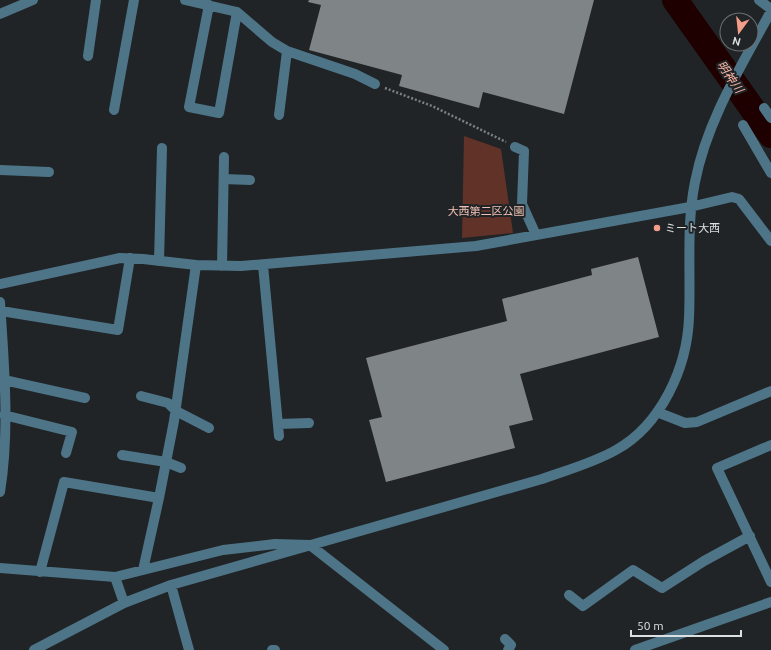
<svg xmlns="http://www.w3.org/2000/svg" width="771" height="650" viewBox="0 0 771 650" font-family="Ubuntu,'Noto Sans JP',sans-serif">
<rect width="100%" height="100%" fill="#202426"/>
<path fill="#603228" d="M464 136 501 149 513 233 462 238Z"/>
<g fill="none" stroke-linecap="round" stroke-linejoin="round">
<path stroke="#1e0000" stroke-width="26" d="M675 0 771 135"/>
</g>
<path fill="#7f8487" d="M309 0H594L564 114 483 92 479 108 399 86 402 75 309 50 321 5 308 2Z
M638 257 659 337 520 374 533 420 509 426 515 448 386 482 369 420 382 417 366 358 507 321 502 299 592 275 591 269Z"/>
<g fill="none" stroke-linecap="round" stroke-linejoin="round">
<path stroke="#7d8082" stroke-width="2.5" stroke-dasharray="2 2" stroke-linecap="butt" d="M385 88 432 106 506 142"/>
<path stroke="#4e7487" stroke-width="10" d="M185 0 237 12 272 42 287 51 355 74 375 84
M759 0 771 9
M209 5 189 107 219 113 237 12
M0 14 33 0
M88 56 96 0
M764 108 771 118
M114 110 134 0
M279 115 287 51
M743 125 771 173
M515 147 524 151 522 204 536 235
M0 170 49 172
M224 179 250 180
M159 261 162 148
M263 265 279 436
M222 266 224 157
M0 284 120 258 143 259 196 265 241 266 476 246 690 207 732 197 739 199 771 241
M0 302C4 364 10 431 0 492
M1 311 118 330 130 258
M4 380 85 398
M141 396 168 403 176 411 209 428
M657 412 685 423 697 422 771 391
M4 415 72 432 66 453
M278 424 309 423
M771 445 717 468 771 582
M122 455 166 462 181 468
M0 568 115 577 223 550 275 544 310 545 444 650
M143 570 159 498
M40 572 64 482 159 498 174 421 196 265
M115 577 124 603
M171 585 189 650
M569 595 583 606 633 570 662 588 704 561 750 536
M505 639 511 645 508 650
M34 650 124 603 171 585 542 479C567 470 593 463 616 450 661 425 687 368 689 318 691 272 686 226 695 182 707 120 742 65 771 11
M272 650H275
M635 650 771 602"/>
</g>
<circle fill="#f49e8a" stroke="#202426" stroke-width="1.5" cx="657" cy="228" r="4"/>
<g text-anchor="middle" stroke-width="4" stroke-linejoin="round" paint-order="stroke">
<g font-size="11" fill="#f1c0b5" stroke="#202426">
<text x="486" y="215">大西第二区公園</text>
</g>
<g font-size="11" fill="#dde0e2" stroke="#202426" text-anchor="start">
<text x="665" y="232">ミート大西</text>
</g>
<g font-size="12" font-style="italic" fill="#fdb5a4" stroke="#202426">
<text transform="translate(730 77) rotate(55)" y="4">明神川</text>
</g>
</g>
<g transform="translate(739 32) rotate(195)"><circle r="19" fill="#202426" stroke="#6c6f71"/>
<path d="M0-3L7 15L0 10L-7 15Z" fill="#f49e8a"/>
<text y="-6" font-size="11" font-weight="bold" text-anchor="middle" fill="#dde0e2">N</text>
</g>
<path d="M631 630v6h110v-6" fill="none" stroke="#dde0e2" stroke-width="2"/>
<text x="637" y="630" font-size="12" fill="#dde0e2" stroke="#202426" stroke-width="3" paint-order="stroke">50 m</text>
</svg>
